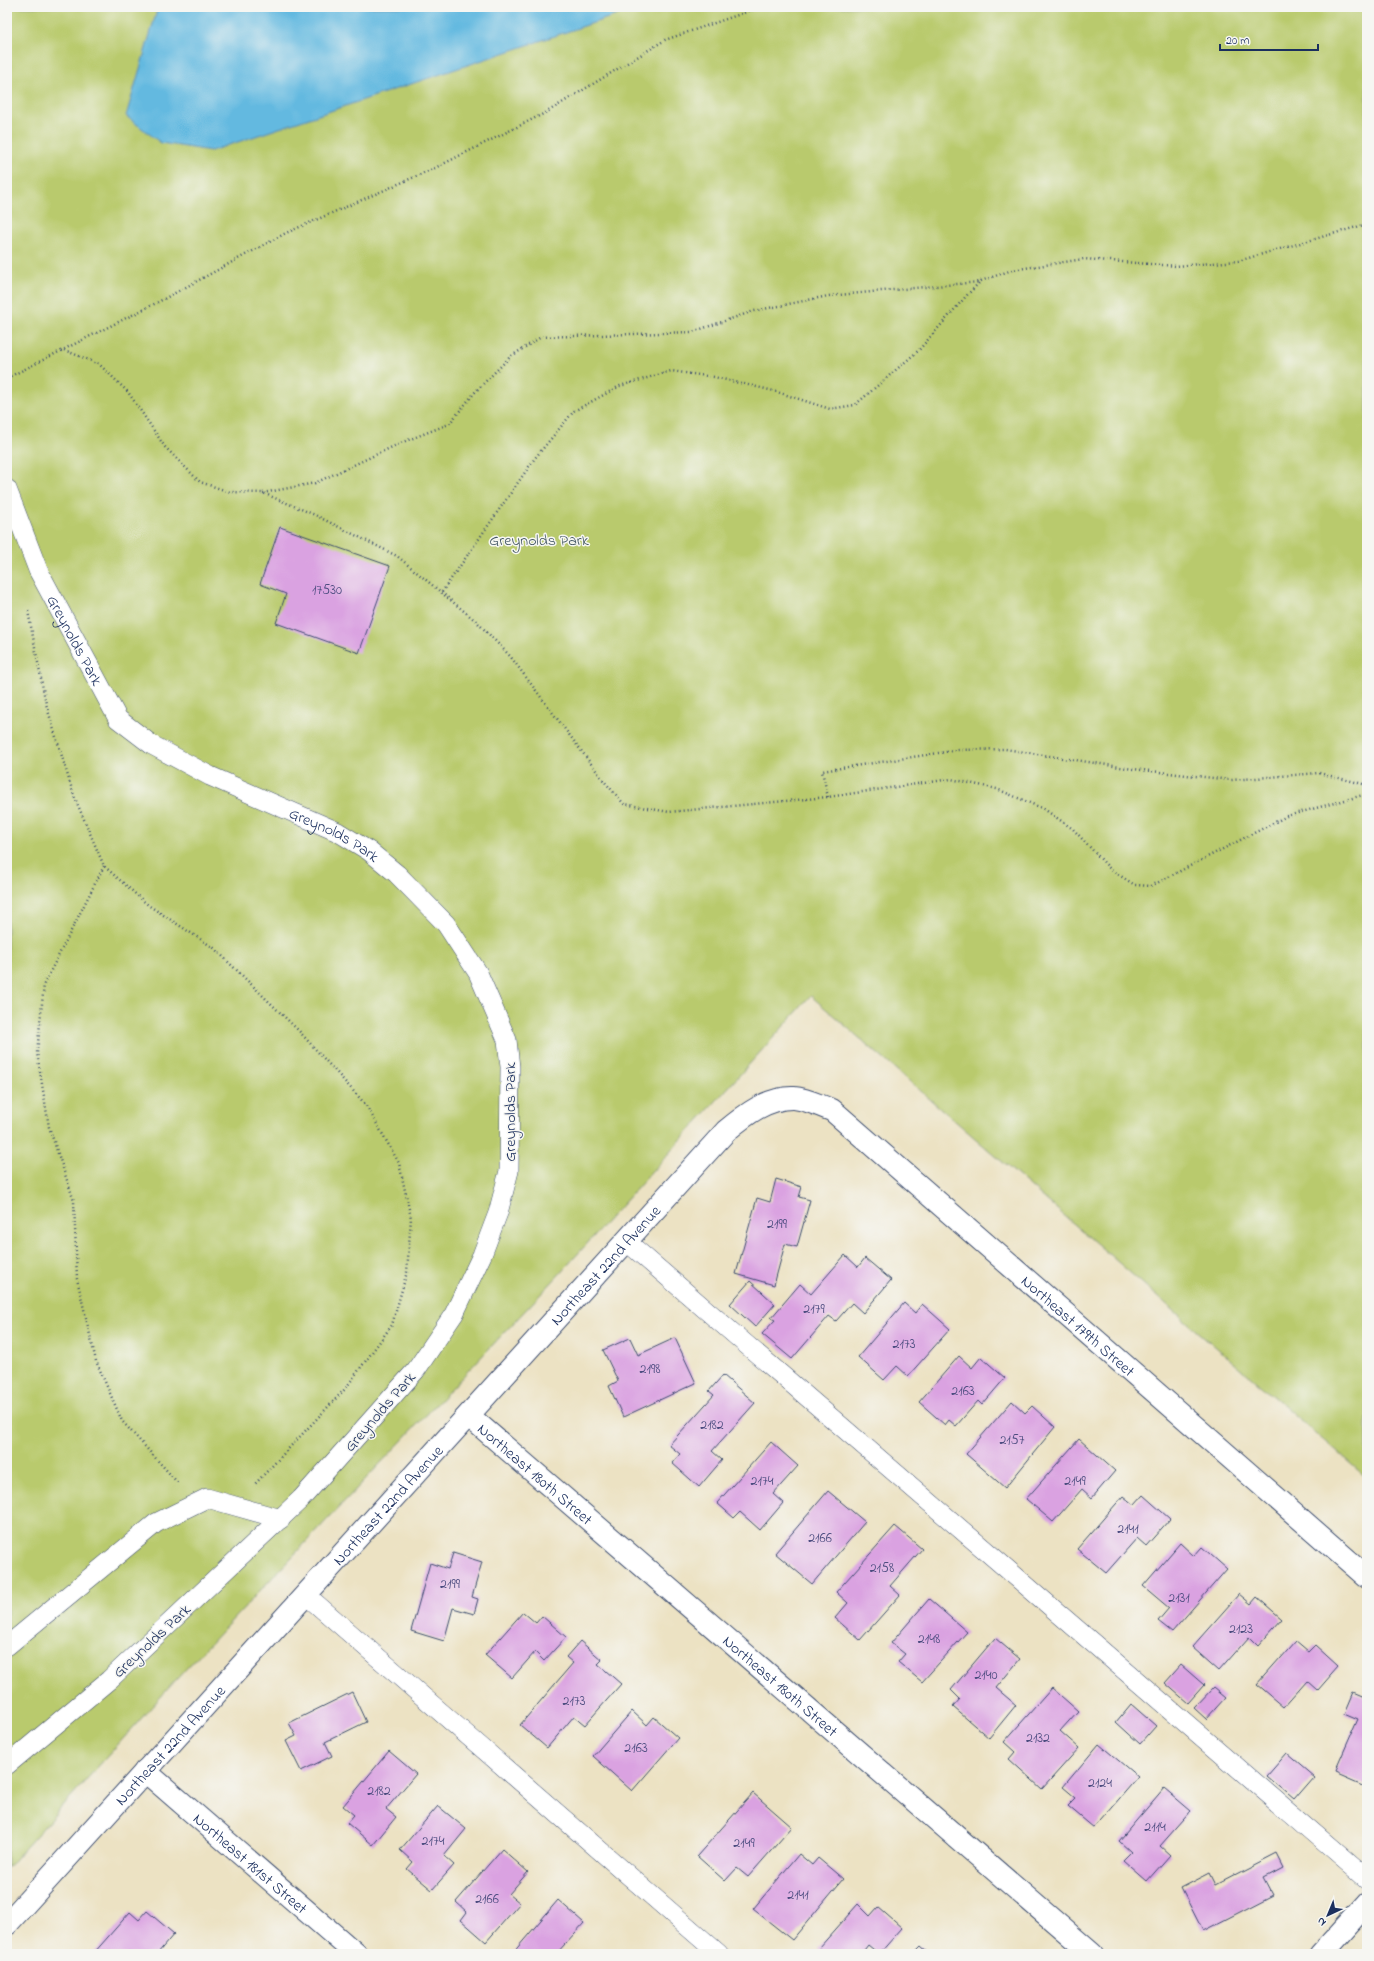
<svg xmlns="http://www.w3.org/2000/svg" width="1374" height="1961" viewBox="0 0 1374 1961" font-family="'Indie Flower',sans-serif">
<rect width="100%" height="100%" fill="#f6f6f2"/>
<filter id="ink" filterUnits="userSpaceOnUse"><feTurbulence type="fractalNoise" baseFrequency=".025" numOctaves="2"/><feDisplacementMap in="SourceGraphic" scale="8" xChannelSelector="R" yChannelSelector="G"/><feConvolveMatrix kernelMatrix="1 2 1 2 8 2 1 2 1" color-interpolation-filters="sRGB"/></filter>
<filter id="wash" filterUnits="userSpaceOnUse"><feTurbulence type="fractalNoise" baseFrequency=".012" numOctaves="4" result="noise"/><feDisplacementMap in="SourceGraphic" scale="16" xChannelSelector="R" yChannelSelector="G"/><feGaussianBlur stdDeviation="0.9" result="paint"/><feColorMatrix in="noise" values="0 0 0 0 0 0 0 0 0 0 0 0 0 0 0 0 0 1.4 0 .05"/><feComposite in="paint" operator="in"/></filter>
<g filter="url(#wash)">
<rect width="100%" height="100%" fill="#ece2c3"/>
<path fill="#b9ca6d" stroke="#6a7c66" d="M7 7H1367V1478L811 996 556 1278 184 1671 7 1868Z"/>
<path fill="#63b9e0" stroke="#3f749f" d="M158 7H641L211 151 161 143 126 116Z"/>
<g id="blocks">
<path fill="#daa2e1" d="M280 527 390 566 359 653 276 623 286 594 260 584Z
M776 1179 802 1187 799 1197 810 1200 797 1247 785 1244 774 1285 736 1274 757 1198 770 1202Z
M845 1255 858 1267 865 1258 891 1280 863 1313 852 1303 836 1321 829 1316 792 1359 762 1334 775 1320 771 1318 800 1284 811 1294Z
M750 1281 775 1304 755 1327 730 1304Z
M904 1303 915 1313 922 1304 950 1329 908 1376 897 1366 884 1380 858 1357Z
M630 1338 638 1355 675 1338 696 1383 623 1417 609 1386 618 1381 603 1350Z
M959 1356 972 1368 981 1357 1005 1378 982 1405 978 1401 956 1426 949 1420 945 1425 919 1402Z
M723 1375 755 1403 712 1451 722 1460 699 1487 672 1463 680 1454 669 1445 714 1395 709 1391Z
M1012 1401 1025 1413 1032 1406 1055 1427 1005 1488 966 1454Z
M1079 1439 1115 1471 1092 1498 1082 1489 1053 1522 1026 1499Z
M771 1442 798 1466 773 1494 783 1503 760 1530 740 1512 734 1518 717 1503Z
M828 1491 865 1522 812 1584 775 1553Z
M1143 1495 1170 1519 1146 1546 1137 1538 1106 1573 1077 1549 1123 1496 1134 1505Z
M895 1526 922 1549 890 1586 900 1595 860 1640 835 1618 848 1603 836 1592Z
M1180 1543 1194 1556 1202 1547 1227 1569 1172 1632 1158 1621 1169 1608 1143 1586Z
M453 1553 482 1562 472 1597 478 1599 474 1614 453 1608 444 1641 411 1631 430 1563 448 1569Z
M1239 1594 1251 1604 1257 1597 1282 1619 1258 1646 1249 1637 1219 1671 1192 1647Z
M929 1599 967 1632 922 1682 898 1662 905 1654 891 1643Z
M523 1612 536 1623 542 1616 566 1637 544 1661 535 1652 512 1678 485 1655Z
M995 1638 1020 1659 996 1688 1016 1705 989 1738 953 1707 960 1699 951 1690Z
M580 1641 602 1660 598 1664 621 1684 585 1725 574 1716 547 1748 520 1725 573 1663 566 1657Z
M1295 1641 1308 1652 1315 1645 1338 1666 1317 1690 1307 1681 1284 1707 1257 1684Z
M1181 1665 1204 1685 1188 1703 1165 1683Z
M1052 1688 1078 1711 1060 1731 1079 1748 1042 1789 1009 1759 1015 1752 1004 1742Z
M1213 1688 1225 1698 1206 1719 1194 1708Z
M352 1692 366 1722 325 1742 332 1756 301 1771 286 1741 296 1736 289 1723Z
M1353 1692 1367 1698V1785L1335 1771 1358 1719 1344 1713Z
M1131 1704 1156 1726 1140 1744 1116 1722Z
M632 1711 647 1725 654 1717 678 1738 632 1791 593 1756Z
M1099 1744 1138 1777 1094 1828 1068 1806 1076 1798 1063 1787Z
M389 1751 416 1774 386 1809 396 1817 373 1845 347 1823 354 1815 343 1806Z
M1287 1753 1314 1776 1294 1799 1267 1776Z
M1164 1788 1191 1811 1160 1846 1170 1855 1147 1881 1123 1860 1131 1852 1119 1841Z
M753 1793 792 1827 748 1877 737 1868 725 1881 697 1856Z
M438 1806 466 1829 444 1856 454 1865 432 1890 407 1869 413 1862 400 1850Z
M502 1849 528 1872 509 1894 520 1903 486 1942 461 1920 467 1912 456 1902Z
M799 1854 812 1865 818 1858 843 1879 792 1940 753 1909Z
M1276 1854 1283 1868 1264 1878 1273 1895 1203 1931 1181 1888 1210 1873 1216 1885Z
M558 1900 584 1923 556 1954H512Z
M858 1904 870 1916 878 1907 902 1928 879 1954 868 1945 861 1954H826L819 1948Z
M147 1911 174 1934 157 1954H93L130 1912 139 1920Z
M920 1946 929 1954H912Z"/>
</g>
</g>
<g filter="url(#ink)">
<use href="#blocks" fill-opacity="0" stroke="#3a4a6d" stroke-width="1"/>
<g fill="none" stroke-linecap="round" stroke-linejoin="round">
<g stroke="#3a4a6d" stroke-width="20">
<g id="service">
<path id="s1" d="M7 489 38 570 118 719 152 745 210 776 338 832 369 851 397 874 446 924 478 973 507 1040 510 1067 509 1171 498 1213 482 1255 454 1314 416 1370 301 1499 109 1680 7 1765"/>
<path d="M626 1241 1367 1879"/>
<path d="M306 1595 719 1954"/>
<path d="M7 1646 156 1523 207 1498 281 1519"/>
</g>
</g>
<g stroke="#3a4a6d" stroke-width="24">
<g id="minor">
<path id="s2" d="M469 1416 1092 1954"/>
<path id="s3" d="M145 1771 356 1954"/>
<path id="s4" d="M7 1924 726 1131C745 1115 768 1097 794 1098 807 1099 820 1106 832 1110L1367 1577"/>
<path d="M1321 1954 1367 1903"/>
</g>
</g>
<path stroke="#3a4a6d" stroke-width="2.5" stroke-dasharray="1 3" stroke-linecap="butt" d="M64 350 99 364 128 392 165 447 200 482 230 492 263 493 315 515 397 556 476 621 510 656 604 781 624 804 669 812 828 797 951 779 997 789 1044 809 1073 829 1111 870 1135 885 1151 886 1287 816 1367 794
M7 378 162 300 286 233 435 168 547 112 665 40 761 7
M263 493 315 483 403 442 449 424 476 391 510 357 541 337 692 332 754 311 828 296 979 282
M442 592 535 458 574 411 620 386 671 371 714 377 774 391 830 409 855 405 918 351 968 294 981 281 1012 270 1084 259 1176 266 1238 261 1367 224
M28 611 46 704 74 796 104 866 148 905 214 948 299 1031 366 1105 399 1163 411 1218 407 1272 392 1325 345 1389 255 1484
M828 797 822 771 958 750 1005 749 1133 769 1231 780 1319 773 1367 785
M104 866 44 984 37 1053 49 1127 74 1201 77 1279 96 1361 122 1421 178 1483"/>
<use href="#service" stroke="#fff" stroke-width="19"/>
<use href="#minor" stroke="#fff" stroke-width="22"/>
</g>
</g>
<g text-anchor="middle" stroke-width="3" stroke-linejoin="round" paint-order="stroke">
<g font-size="14" fill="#4b4c7f">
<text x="327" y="594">17530</text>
<text x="777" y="1228">2199</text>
<text x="814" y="1313">2179</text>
<text x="904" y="1348">2173</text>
<text x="650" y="1373">2198</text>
<text x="963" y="1395">2163</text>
<text x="712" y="1429">2182</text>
<text x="1012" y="1444">2157</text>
<text x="762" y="1485">2174</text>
<text x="1075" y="1485">2149</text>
<text x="1128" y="1533">2141</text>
<text x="820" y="1542">2166</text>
<text x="882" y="1572">2158</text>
<text x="450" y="1588">2199</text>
<text x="1179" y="1602">2131</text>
<text x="1241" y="1633">2123</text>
<text x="929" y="1643">2148</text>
<text x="986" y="1679">2140</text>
<text x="574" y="1705">2173</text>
<text x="1038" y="1742">2132</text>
<text x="636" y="1752">2163</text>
<text x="1100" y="1787">2124</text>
<text x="379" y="1795">2182</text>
<text x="1155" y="1831">2114</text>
<text x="433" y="1845">2174</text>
<text x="744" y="1847">2149</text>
<text x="798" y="1899">2141</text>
<text x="487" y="1903">2166</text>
</g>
<g font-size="16" fill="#425662" stroke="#f6f6f2">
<text x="539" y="545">Greynolds Park</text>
</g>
<g font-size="16" fill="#1b2f5e" stroke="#f6f6f2">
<text dy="6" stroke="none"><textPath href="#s1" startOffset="166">Greynolds Park</textPath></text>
<text dy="6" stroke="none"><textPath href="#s1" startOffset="502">Greynolds Park</textPath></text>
<text transform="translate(509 1112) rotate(-90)" y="6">Greynolds Park</text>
<text dy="6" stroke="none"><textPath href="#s4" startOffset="890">Northeast 22nd Avenue</textPath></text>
<text dy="6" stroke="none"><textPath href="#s4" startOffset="1515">Northeast 179th Street</textPath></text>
<text transform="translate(379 1411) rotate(-49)" y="6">Greynolds Park</text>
<text dy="6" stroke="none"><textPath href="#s2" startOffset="88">Northeast 180th Street</textPath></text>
<text dy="6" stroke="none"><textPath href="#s4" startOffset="566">Northeast 22nd Avenue</textPath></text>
<text transform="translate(151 1640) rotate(-43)" y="6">Greynolds Park</text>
<text dy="6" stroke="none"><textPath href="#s2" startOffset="412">Northeast 180th Street</textPath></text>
<text dy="6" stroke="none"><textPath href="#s4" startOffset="242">Northeast 22nd Avenue</textPath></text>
<text dy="6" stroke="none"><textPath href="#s3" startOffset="140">Northeast 181st Street</textPath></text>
</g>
</g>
<rect width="1374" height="1961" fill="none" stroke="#f6f6f2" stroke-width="24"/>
<g transform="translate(1328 1915) rotate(224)" stroke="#f6f6f2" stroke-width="3" paint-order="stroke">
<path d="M0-3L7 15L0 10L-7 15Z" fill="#1b2f5e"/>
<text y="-6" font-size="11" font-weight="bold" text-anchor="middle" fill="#1b2f5e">N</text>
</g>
<path d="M1220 44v6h98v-6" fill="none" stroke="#1b2f5e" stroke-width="2"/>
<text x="1226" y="44" font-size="12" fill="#1b2f5e" stroke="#f6f6f2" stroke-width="3" paint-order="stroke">20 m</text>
</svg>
